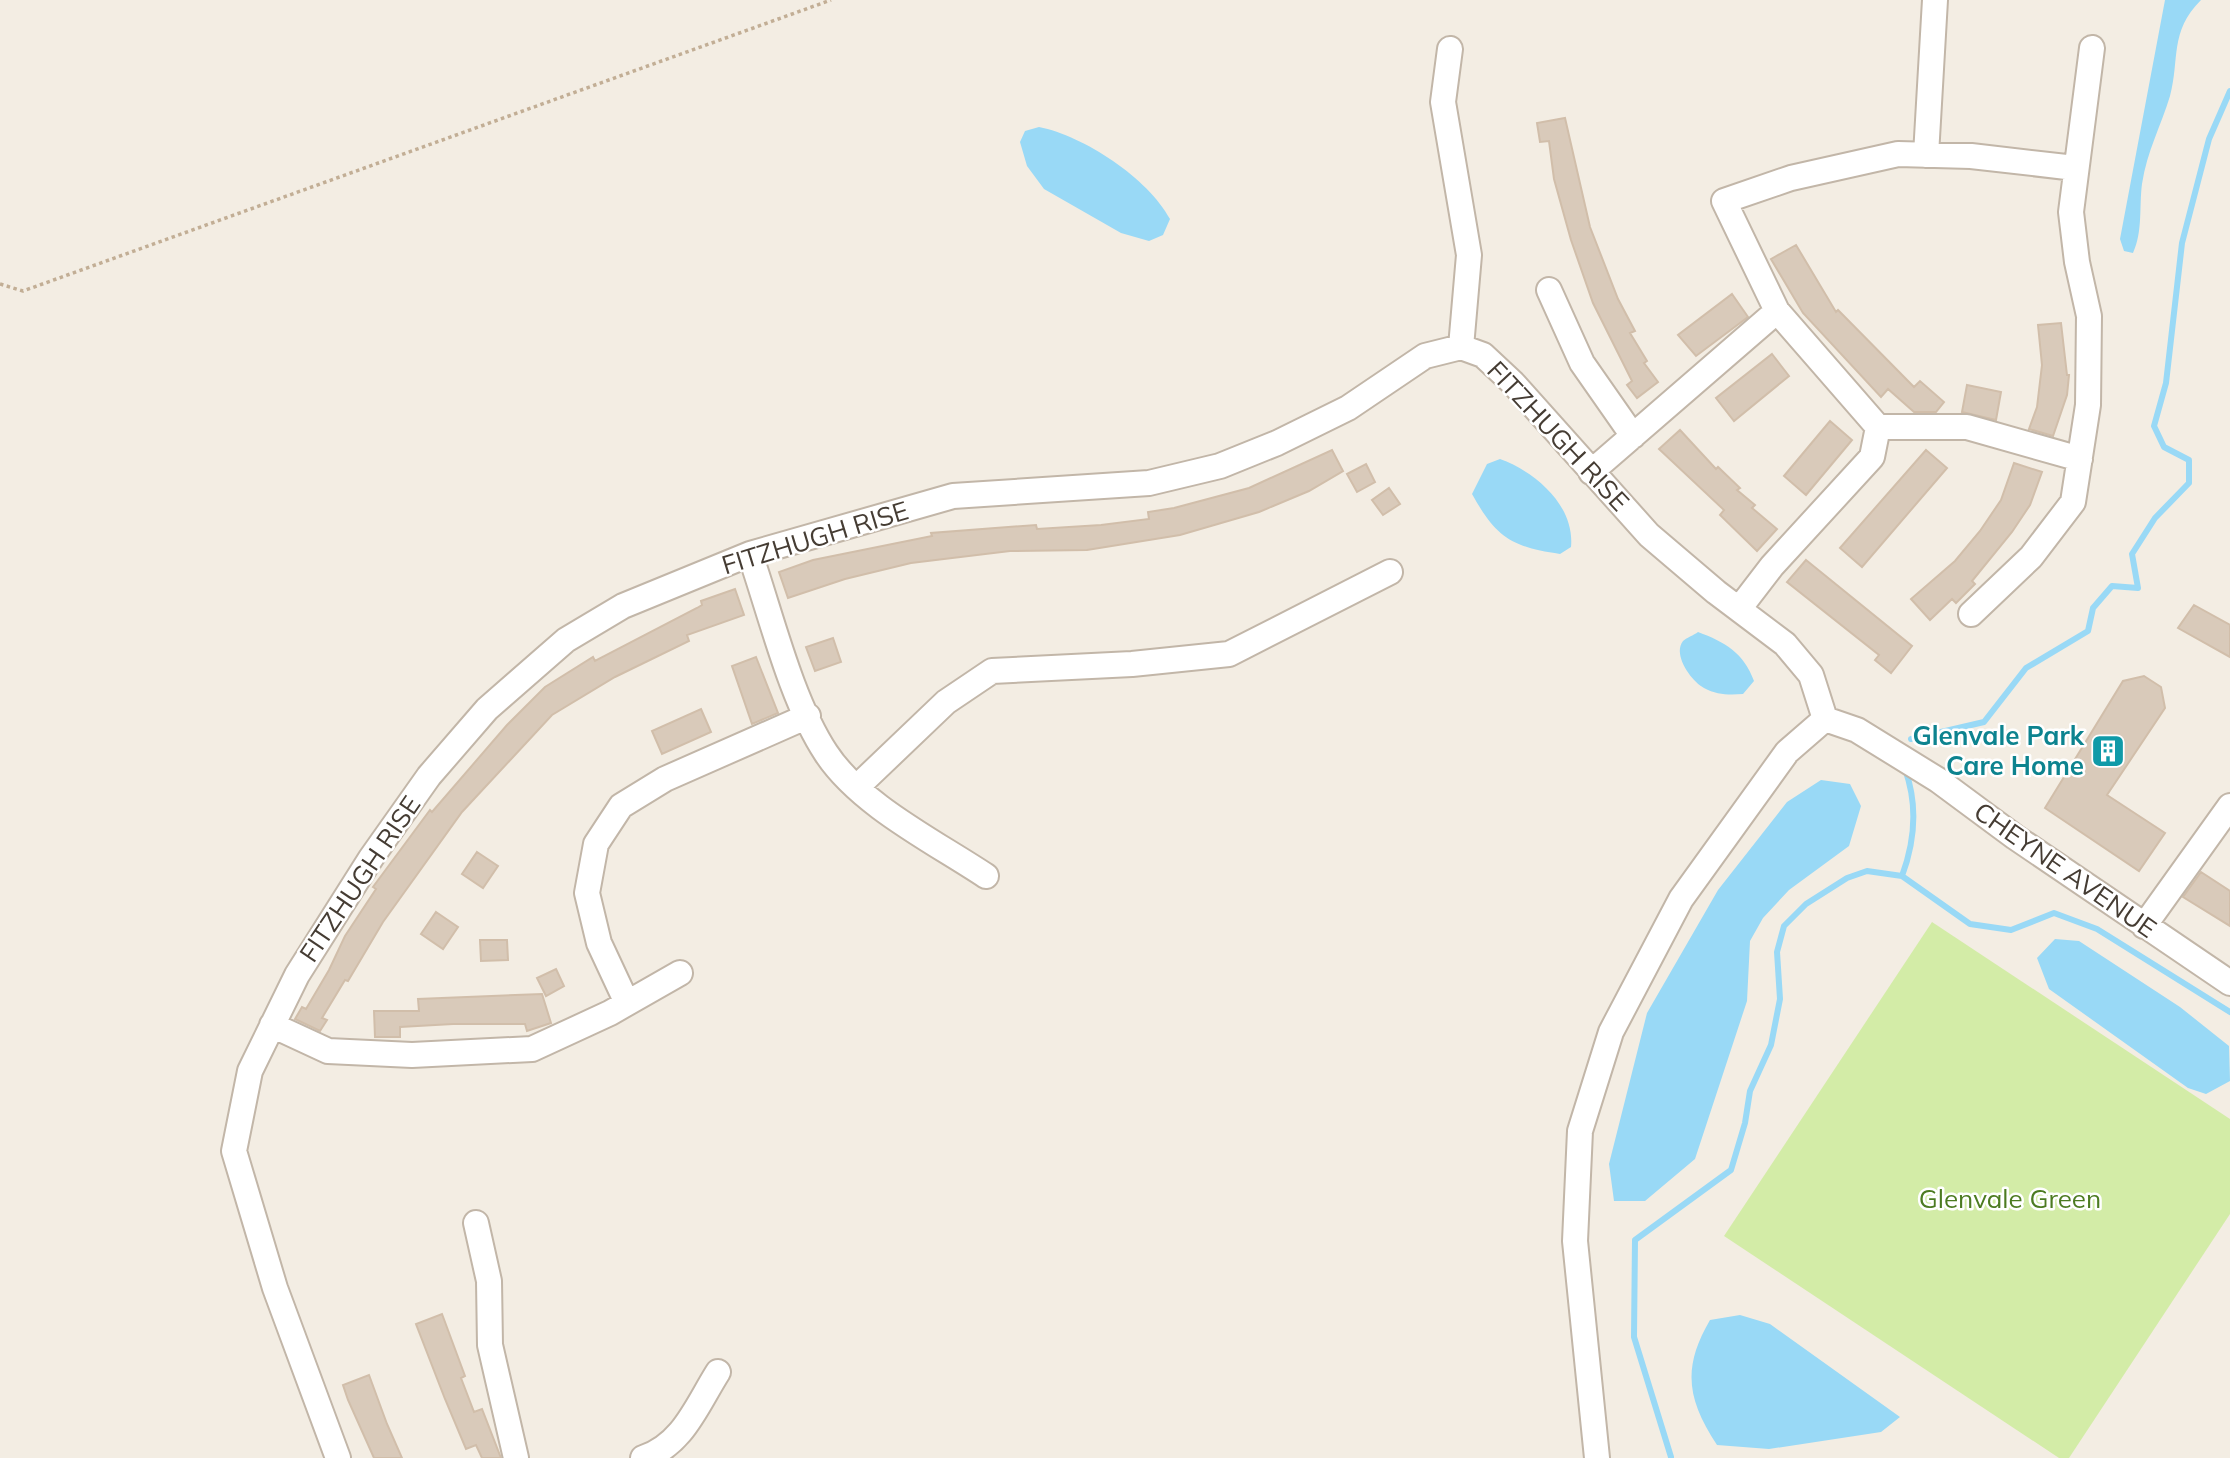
<svg xmlns="http://www.w3.org/2000/svg" width="2230" height="1458" viewBox="0 0 2230 1458" font-family="Mulish,sans-serif">
<rect width="100%" height="100%" fill="#f3ede3"/>
<path fill="#d3eca7" d="M1932 922 2230 1119V1214L2069 1458H2059L1724 1236Z"/>
<path fill="#99d9f6" d="M2165 0H2201C2169 32 2180 59 2170 96 2161 126 2147 151 2142 184 2139 207 2143 231 2133 253L2124 251 2120 239Z
M1039 127C1084 136 1148 178 1170 219L1163 235 1149 241 1121 233 1044 189 1027 166 1020 142 1025 131Z
M1500 459C1536 472 1575 506 1571 547L1560 554C1511 547 1496 537 1472 494L1487 464Z
M1698 632C1725 642 1744 653 1754 681L1743 694C1729 695 1717 695 1704 688 1692 682 1672 655 1683 641 1686 638 1694 635 1698 632Z
M1821 780 1850 784 1861 806 1849 846 1789 890 1763 918 1750 941 1747 1001 1695 1159 1645 1201H1614L1609 1164 1647 1013 1718 890 1787 802Z
M2055 939 2079 941 2180 1007 2229 1046 2230 1081 2206 1094 2188 1088 2049 989 2037 958Z
M1740 1315 1770 1324 1900 1417 1881 1432 1769 1449 1717 1445C1687 1399 1682 1368 1710 1320Z"/>
<g fill="none" stroke-linecap="round" stroke-linejoin="round">
<path stroke="#99d9f6" stroke-width="6" d="M1911 739 1984 722 2026 668 2088 631 2093 608 2112 586 2138 588 2132 554 2155 518 2189 483V460L2164 447 2154 426 2166 383 2182 243 2209 139 2230 91
M1902 876C1915 841 1918 805 1905 769
M1671 1457 1634 1337 1635 1240 1731 1170 1745 1123 1750 1091 1771 1045 1780 999 1777 952 1784 926 1806 904 1847 878 1867 871 1902 876 1970 924 2011 930 2054 913 2097 929 2230 1012"/>
</g>
<path fill="#d9caba" stroke="#d1beaa" stroke-width="2" d="M1565 118 1590 227 1618 299 1635 331 1630 333 1647 361 1644 363 1658 382 1637 398 1627 385 1632 381 1593 303 1571 240 1554 179 1549 141 1540 142 1537 123Z
M1796 245 1836 312 1838 310 1914 387 1920 381 1944 402 1936 412H1914L1888 389 1881 397 1803 313 1771 259Z
M1732 294 1748 317 1696 356 1678 335Z
M2061 323 2067 375H2069L2067 395 2053 436 2029 429 2037 407 2042 365 2038 325Z
M1772 354 1789 376 1734 421 1716 398Z
M1967 385 2001 392 1996 420 1962 412Z
M1830 421 1852 440 1806 495 1784 476Z
M1680 430 1716 469 1718 467 1740 488 1737 490 1755 505 1752 508 1777 529 1757 551 1720 515 1724 510 1659 449Z
M1332 450 1343 471 1309 491 1259 512 1180 535 1087 550 1010 551 911 563 845 579 788 598 779 572 813 560 932 536 931 533 1036 525 1037 529 1101 525 1149 519 1148 512 1174 508 1249 488Z
M1926 450 1947 468 1862 567 1840 548Z
M2014 463 2042 472 2030 505 2012 532 1972 581 1975 584 1956 603 1952 599 1930 620 1911 599 1955 561 1980 531 2001 500Z
M1366 464 1375 482 1357 492 1347 474Z
M1389 488 1400 504 1383 515 1372 500Z
M1806 560 1912 646 1891 673 1875 660 1879 655 1787 582Z
M735 589 744 615 687 635 689 641 615 677 552 715 462 812 383 922 348 981 345 980 322 1018 327 1020 320 1031 295 1019 302 1007 306 1009 329 970 345 936 376 889 373 887 430 810 432 812 507 725 545 687 593 657 595 661 697 608 702 605 701 601Z
M2194 605 2230 625V657L2178 628Z
M833 638 841 662 815 671 806 647Z
M756 657 778 713 752 724 732 666Z
M2144 676 2161 687 2165 708 2107 795 2165 833 2139 871 2045 808 2123 681Z
M701 709 711 732 662 754 652 731Z
M477 852 498 866 483 888 462 874Z
M2201 872 2230 891V926L2183 897Z
M436 912 458 927 443 949 421 934Z
M480 940H507L508 960 481 961Z
M556 969 564 986 546 996 537 978Z
M542 994 551 1023 527 1031 525 1024H453L400 1027V1037H375L374 1011H419L418 999Z
M442 1314 465 1376 461 1378 474 1412 482 1409 501 1458H482L476 1445 466 1449 445 1399 416 1324Z
M369 1375 387 1424 402 1458H374L348 1400 343 1385Z"/>
<g fill="none" stroke-linecap="round" stroke-linejoin="round">
<g stroke="#c2b6a8" stroke-width="28">
<path id="minor" d="M1450 49 1443 102 1469 255 1461 347
M1926 155 1935 0
M1549 290 1582 363 1633 436
M1878 427H1967L2080 459
M1591 472 1777 311
M750 554C771 615 791 700 826 753 860 805 935 842 986 876
M1739 609 1772 566 1872 457 1878 427 1777 311 1724 201 1791 178 1898 154 1971 156 2075 168
M1971 614 2031 557 2073 502 2088 405 2089 316 2077 262 2071 212 2092 48
M1825 719 1857 730 1938 780 2015 837 2230 983
M857 787 946 702 992 671 1132 664 1229 654 1390 572
M2144 926 2230 806
M627 1003 599 943 587 893 596 844 621 806 665 779 808 716
M272 1025 328 1051 412 1055 532 1049 610 1013 680 973
M476 1223 489 1281 490 1345 516 1458
M338 1458 275 1288 234 1151 250 1071 297 975 371 858 429 776 487 709 566 640 623 606 750 554 953 496 1149 483 1220 466 1277 443 1348 408 1425 356 1461 347 1483 355 1513 383 1649 535 1716 592 1785 644 1811 675 1825 719
M643 1458C683 1445 697 1405 718 1372
M1597 1458 1575 1241 1580 1131 1611 1032 1681 899 1787 752 1825 719"/>
</g>
<path stroke="#c2ae95" stroke-width="3.5" stroke-dasharray="3.5 3.5" stroke-linecap="butt" d="M0 284 23 291 831 0"/>
<use href="#minor" stroke="#fff" stroke-width="24"/>
</g>
<defs>
<g id="building-square" transform="scale(1.75)"><rect x="-9" y="-9" width="18" height="18" rx="4" fill="#0f9aa8" stroke="#fff"/><path d="M-4-6H4V6H1V3H-1V6H-4ZM-2.5-4.3h1.7v1.8h-1.7ZM.8-4.3h1.7v1.8H.8ZM-2.5-1h1.7V.8h-1.7ZM.8-1h1.7V.8H.8Z" fill="#fff"/></g>
</defs>
<g fill-rule="evenodd">
<use href="#building-square" x="2108" y="751"/>
</g>
<g text-anchor="middle" stroke-width="5" stroke-linejoin="round" paint-order="stroke">
<g font-size="26" fill="#453c33" stroke="#fff">
<text transform="translate(1558 436) rotate(47)" y="9">FITZHUGH RISE</text>
<text transform="translate(815 538) rotate(-17)" y="9">FITZHUGH RISE</text>
<text transform="translate(2065 870) rotate(35)" y="9">CHEYNE AVENUE</text>
<text transform="translate(360 879) rotate(-56)" y="9">FITZHUGH RISE</text>
</g>
<g font-size="26" font-weight="bold" fill="#0d838f" stroke="#fff" text-anchor="end">
<text x="2084" y="745">Glenvale Park<tspan x="2084" dy="30">Care Home</tspan></text>
</g>
<g font-size="26" fill="#4c7b21" stroke="#fff">
<text x="2010" y="1208">Glenvale Green</text>
</g>
</g>
</svg>
